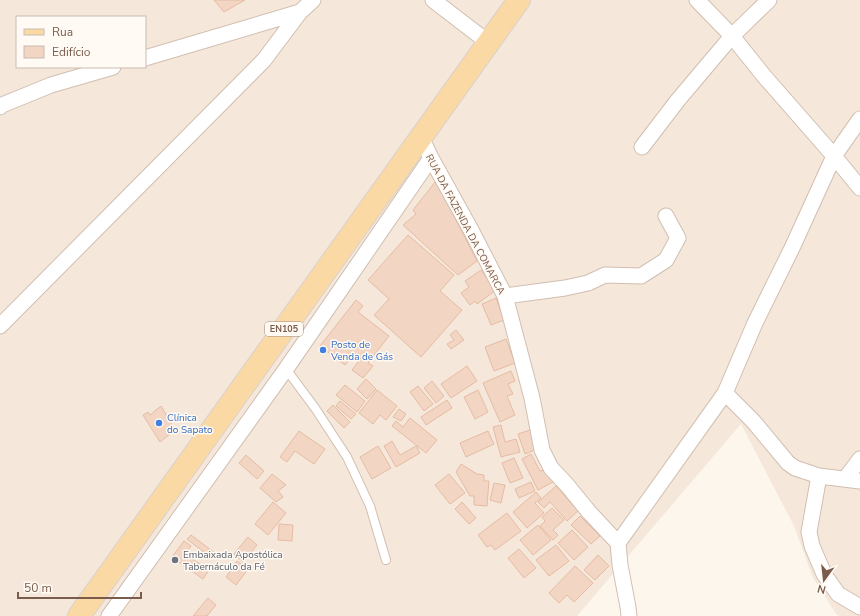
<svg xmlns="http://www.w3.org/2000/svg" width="860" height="616" viewBox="0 0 860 616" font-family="'Nunito Sans',sans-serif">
<rect width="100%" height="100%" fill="#fdf6ec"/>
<path fill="#f5e8da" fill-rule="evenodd" d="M0 0H860V616H839L836 614 813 578 794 526 741 424 577 616H0ZM17 17H145V67H17Z"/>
<path fill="#f3d5c3" stroke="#e6bba3" d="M214 0H245L224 12Z
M436 181 477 261 458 275 403 225 416 214 413 210Z
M408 235 454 275 440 291 462 310 421 357 374 315 389 299 368 280Z
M481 270 496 290 477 304 475 301 470 305 461 293 469 287 465 281Z
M496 298 504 320 491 325 482 304Z
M356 300 363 306 358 312 389 336 368 363 373 366 363 378 352 370 361 358 354 353 345 365 320 346Z
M456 330 464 340 451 349 447 344 454 340 450 335Z
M506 339 515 363 494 371 485 347Z
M467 366 477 381 451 398 441 384Z
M511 371 515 381 508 384 513 394 507 396 515 415 500 422 483 383Z
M366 379 376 389 367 399 357 389Z
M432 381 444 396 436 403 424 388Z
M345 385 365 401 357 412 336 395Z
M418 386 433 404 424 411 410 392Z
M377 390 397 406 386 420 380 415 373 424 359 413Z
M478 390 488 412 475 419 464 397Z
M447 400 452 408 426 425 421 417Z
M340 401 356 414 351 419 336 406Z
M333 405 350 422 344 428 327 411Z
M161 406 175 430 160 442 143 415 148 412 150 415Z
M399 409 406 414 401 421 393 417Z
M410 418 437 440 426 453 392 426 396 421 403 427Z
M501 425 505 442 516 439 520 452 501 457 493 427Z
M530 430 537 449 525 454 518 434Z
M299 431 325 449 314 464 295 451 287 462 280 457Z
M488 431 494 444 466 457 460 443Z
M392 441 400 455 416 446 420 453 396 467 384 446Z
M378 446 391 468 372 479 360 457Z
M531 454 540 471 544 470 538 460 541 458 553 482 538 490 522 459Z
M246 455 264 471 257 479 239 463Z
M514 458 523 478 510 483 502 463Z
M461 464 477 474 484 475V481H489L487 506 474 505V496H470L456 472Z
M272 474 286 485 278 491 283 497 276 502 260 488Z
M449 474 465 493 450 504 435 485Z
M531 482 535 491 519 498 515 489Z
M494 483 505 485 501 503 490 500Z
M556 486 578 511 567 521 550 502 544 508 538 502Z
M536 492 541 498 535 503 544 513 527 528 513 512Z
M273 502 286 513 268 535 255 524Z
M462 502 476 518 469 524 455 509Z
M552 508 564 520 553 530 558 535 553 540 540 526 545 521 542 517Z
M507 513 521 531 495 550 491 545 487 547 478 535Z
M580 516 600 536 591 544 571 525Z
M279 524 293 525 292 541 278 540Z
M538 525 551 540 533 555 520 540Z
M572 530 588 547 574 560 558 543Z
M191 535 215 553 211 558 187 539Z
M248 537 257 545 243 562 234 554Z
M184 541 191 546 185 554 209 570 203 579 172 557Z
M556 545 569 561 549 576 536 560Z
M519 549 536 568 524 578 508 558Z
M598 555 609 566 595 580 584 570Z
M237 561 248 569 236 585 226 577Z
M575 566 593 583 574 602 567 595 559 603 549 593Z
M208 598 216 605 207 616H193Z"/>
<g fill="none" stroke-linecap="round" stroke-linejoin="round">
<g stroke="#d1beb0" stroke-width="10">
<path id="service" d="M286 369 315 408 347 457 370 506 386 560"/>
</g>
<g stroke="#d1beb0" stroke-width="17">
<path id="minor" d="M433 0 489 43
M697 0 732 36 764 76 834 156 860 188
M145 58 300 12
M0 107 2 105 51 85 113 67
M421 137 431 158 471 230 505 296 532 398 542 450 551 468 567 485 589 512 618 543 620 565 628 607 629 616
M642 147 678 100 732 36 769 0
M505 296 565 288 588 283 605 275 641 276 666 260 678 238 666 216
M0 326 264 60 300 12 313 0
M725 393 753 421 788 463 795 468 819 476 860 481
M819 476 809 532 812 546 824 574 838 594 860 607
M845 479 860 459
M618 543 725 393 755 323 792 248 834 156 860 119
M109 616 286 369 431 158"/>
</g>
<g stroke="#dad1cd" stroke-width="24">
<path id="primary" d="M79 616 519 0"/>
</g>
<use href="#service" stroke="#fff" stroke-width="8"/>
<use href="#minor" stroke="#fff" stroke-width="15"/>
<use href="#primary" stroke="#fbd9a5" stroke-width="22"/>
</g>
<g fill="#3f7fe0" stroke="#fffaf3" stroke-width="1.5">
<circle cx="323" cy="350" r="4"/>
<circle cx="159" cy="423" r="4"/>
</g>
<circle fill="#6b7280" stroke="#fffaf3" stroke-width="1.5" cx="175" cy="560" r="4"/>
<g text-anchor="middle" stroke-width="3" stroke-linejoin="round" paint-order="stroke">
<rect fill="#fffaf3" stroke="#a28b7f" stroke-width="1" x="265" y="322" width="38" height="14" rx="3"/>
<g font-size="9" font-weight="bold" fill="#7a5c4d">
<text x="284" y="332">EN105</text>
</g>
<g font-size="10" fill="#7a5c4d" stroke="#fffaf3">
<text transform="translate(466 224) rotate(62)" y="4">RUA DA FAZENDA DA COMARCA</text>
</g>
<g font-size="10" fill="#366cbe" stroke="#fffaf3" text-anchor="start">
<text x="331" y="348">Posto de<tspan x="331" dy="12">Venda de Gás</tspan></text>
<text x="167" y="421">Clínica<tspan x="167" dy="12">do Sapato</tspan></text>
</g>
<g font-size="10" fill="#5b616d" stroke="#fffaf3" text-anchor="start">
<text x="183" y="558">Embaixada Apostólica<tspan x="183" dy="12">Tabernáculo da Fé</tspan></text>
</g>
</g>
<rect x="16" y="16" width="130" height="52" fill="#fffaf3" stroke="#cabbb1"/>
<rect x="24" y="29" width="20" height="6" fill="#fbd9a5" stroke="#cabbb1"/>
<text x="52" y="36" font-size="12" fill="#7a5c4d">Rua</text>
<rect x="24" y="46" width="20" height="12" fill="#f3d5c3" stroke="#cabbb1"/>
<text x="52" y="56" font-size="12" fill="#7a5c4d">Edifício</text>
<g transform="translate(824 580) rotate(195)" stroke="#fffaf3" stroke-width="3" paint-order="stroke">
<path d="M0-3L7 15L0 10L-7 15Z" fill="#7a5c4d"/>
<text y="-6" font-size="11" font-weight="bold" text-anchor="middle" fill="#7a5c4d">N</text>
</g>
<path d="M18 592v6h123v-6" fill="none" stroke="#7a5c4d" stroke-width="2"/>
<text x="24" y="592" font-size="12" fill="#7a5c4d" stroke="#fffaf3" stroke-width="3" paint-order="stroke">50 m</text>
</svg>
